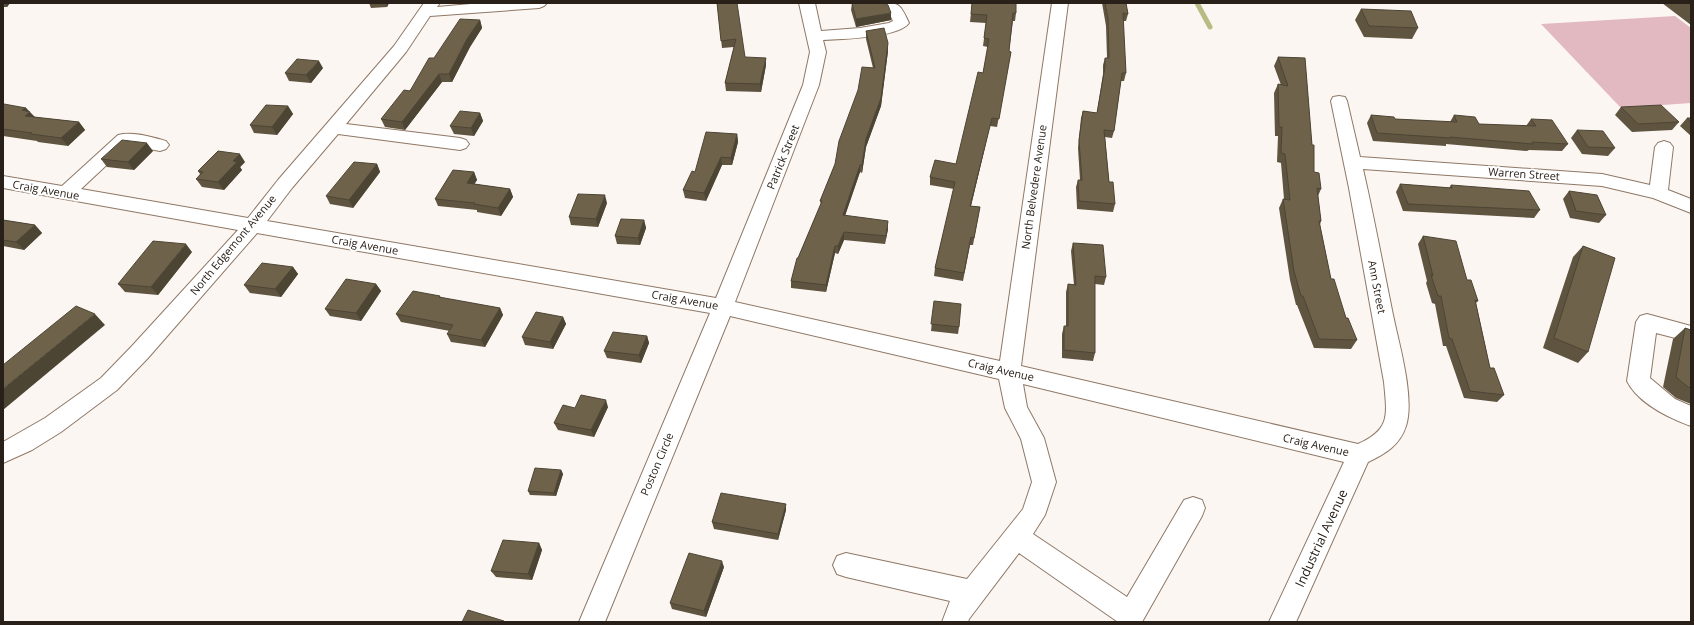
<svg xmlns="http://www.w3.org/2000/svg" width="1694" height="625" viewBox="0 0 1694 625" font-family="'Open Sans',sans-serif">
<rect width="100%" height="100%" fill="#fcf6f2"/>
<path fill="#e3b9c1" d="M1675 16 1691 28V103L1621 108 1541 24Z"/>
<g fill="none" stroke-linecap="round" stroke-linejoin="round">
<path stroke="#b7bc84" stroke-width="5" d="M1197 3 1210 27"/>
<g stroke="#8f7866" stroke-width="2">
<path id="minor" d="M424 3H440L437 7 482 3H547L544 6 539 8 430 16 406 52 346 124 460 138 466 140 469 144 466 148 460 150 338 134 292 188 267 221 716 298 803 85 810 52 799 3H815L821 31 860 28 889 23 893 21 889 12 878 6 875 3C899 3 899 1 909 23 898 38 842 39 823 40L826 52 819 85 735 302 1000 361 1052 3H1068L1021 366 1358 444C1391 429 1387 415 1384 382L1349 188 1331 101 1333 97 1339 96 1345 97 1347 101 1360 157 1602 174 1650 185 1655 147 1658 143 1664 141 1670 143 1673 147 1668 190 1691 199V213L1653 198 1602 186 1363 169C1374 217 1383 266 1393 315 1399 344 1415 398 1406 426 1400 445 1385 454 1368 462L1296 622H1269L1344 462 1023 384 1027 407 1044 438 1056 482 1045 515 1033 534 1127 597 1184 500 1193 497 1202 500 1205 508 1202 516 1142 622H1118L1019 553 969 619 968 622H942L950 601 846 577 837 574 833 565 837 556 846 553 967 579 1023 509 1032 482 1021 439 1005 408 999 379 730 316 605 622H579L710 313 257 233 148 358 117 390 61 432 32 450 3 463V442L45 418 101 378 132 346 238 230 3 188V176L62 186 118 135C132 131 152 137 166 141L169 145 166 149 160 151 128 145 81 189 248 218 278 180 394 46Z
M1647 314 1691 326V342L1656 333 1650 378 1675 399 1691 406V426C1669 418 1638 403 1627 381L1636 322 1640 316Z"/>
</g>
<use href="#minor" fill="#fff" fill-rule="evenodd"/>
</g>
<path fill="#5f5440" d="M3 3H10L7 7H3Z
M369 3H389L387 7 371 8Z
M717 3H733L745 57 766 65 761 92 726 91 725 83 734 47 722 48Z
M852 3 891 20 856 27 851 10Z
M972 3 1016 13 1015 21H1013L1009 51 1011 52 997 127 990 126 971 206 980 207 973 245H970L963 281 934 276 935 268 954 189 930 185V177L956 164 983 73 988 47 983 46 986 23 970 22Z
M1102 3H1126L1128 14 1126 21H1123L1126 73 1124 81H1121L1114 131 1112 138 1105 137 1109 182 1115 204 1113 212 1077 209 1076 187 1078 180H1080L1078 148 1081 118 1083 111 1097 113 1103 74V65L1105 58H1107L1106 26Z
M1662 3H1691V25Z
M1361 9 1418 28 1412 39 1364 37 1355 20Z
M480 20 482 28 470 47 452 82H442L405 130 385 127 381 119Z
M866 31 888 51 881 106 866 147 862 173 860 172 845 215 888 229 885 244 844 240 838 254 835 253 826 292 791 288V281L798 258 821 204 820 201 835 164 873 68 866 39Z
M1278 57 1305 58 1314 172 1321 189 1318 196 1321 221 1320 225 1331 279 1346 318 1357 340 1351 349 1314 348 1297 305H1296L1290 280 1279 208 1283 199H1284L1281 163 1277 162 1278 136H1275L1274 93 1278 84 1281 85 1274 66Z
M323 68 311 83 289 81 285 73Z
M3 105 26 108 34 117 79 122 85 130 68 146 38 142 37 141 3 136Z
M288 106 293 114 277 135 254 133 250 125Z
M1621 107 1679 122 1672 130 1632 132 1615 115Z
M480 113 483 121 474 136 454 134 450 126Z
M1371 115 1395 119 1450 122 1454 115 1479 124 1526 126 1531 119 1568 144 1562 151 1529 150 1527 151 1446 144V146L1373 141 1367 123Z
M1687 118H1691V136L1680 126Z
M1577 130 1615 148 1608 156 1582 154 1571 138Z
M737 134 738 142 732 165H722L706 201 685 198 683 190 695 172Z
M153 151 134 170 107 167 101 159Z
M245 162 240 167 242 170 224 190 202 187 196 179 200 174 198 171Z
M377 164 380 172 353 208 330 204 326 196Z
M474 172 477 180 474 184 510 189 513 197 501 216 477 212V210L438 206 435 199Z
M1400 184 1449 188 1451 185 1540 210 1534 218 1403 211 1396 192Z
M1569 191 1606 215 1599 223 1570 218 1563 199Z
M607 203 598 227 571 225 569 217Z
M3 220 35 225 42 233 24 250 3 246Z
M644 220 646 228 640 245 617 244 615 236Z
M1423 236 1467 280 1478 301 1476 303 1490 368 1504 395 1497 402 1464 398 1446 346H1443L1435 304 1432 303 1426 283 1427 281 1418 244Z
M1073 243 1106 277 1104 285 1095 284V353L1093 361 1062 358V334L1064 326H1066V292L1068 284 1074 285 1071 251Z
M1583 246 1588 352 1578 363 1543 348 1573 257Z
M192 252 158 295 125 292 118 284Z
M293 267 298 274 281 297 250 293 244 285Z
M376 284 381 291 361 321 330 316 325 309Z
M440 296 441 298 500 308 503 315 485 347 451 342 447 334 450 331 401 322 396 314Z
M934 301 959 327 958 334 931 331Z
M563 317 566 324 553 349 525 345 522 337Z
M1685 328 1691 330V404L1676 398 1663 387 1673 339Z
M647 336 649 343 641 363 607 358 604 351Z
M608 407 594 437 558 430 554 423 575 408Z
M561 470 563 474 556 496 530 495 528 491Z
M786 510 778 540 714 529 712 522Z
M539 543 542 550 532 580 496 577 491 571Z
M724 567 706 617 672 609 670 603Z"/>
<path fill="#4d4534" d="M4 3H10L7 7Z
M386 3H389L387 7Z
M891 13V20L856 27V19Z
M480 20 482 28 470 47 452 82 449 74 467 39Z
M888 43V51L881 106 866 147 862 173V165L866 139Z
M766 58V65L761 92 760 84Z
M319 61 323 68 311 83 306 75Z
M439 74 442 82 405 130 402 122Z
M288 106 293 114 277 135 272 127Z
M26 108 37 119 25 116 22 110Z
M480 113 483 121 474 136 471 128Z
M992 118 990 126 969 214 970 206Z
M79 122 85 130 68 146 61 138Z
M737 134 738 142 732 165 731 158Z
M147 143 153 151 134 170 128 162Z
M240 154 245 162 240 167 242 170 224 190 218 182 233 161Z
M721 157 722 165 706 201 704 193Z
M377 164 380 172 353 208 349 200Z
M860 165V172L843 222V215Z
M474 172 477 180 470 191 467 183Z
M510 189 513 197 501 216 498 208Z
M605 195 607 203 598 227 596 219Z
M644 220 646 228 640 245 638 238Z
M888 221V229L885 244 886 236Z
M35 225 42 233 24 250 16 242Z
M844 232V240L838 254V246Z
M186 244 192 252 158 295 151 287Z
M835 246V253L826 292V285Z
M293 267 298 274 281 297 275 289Z
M376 284 381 291 361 321 356 313Z
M500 308 503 315 485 347 481 340Z
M95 314 105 325 3 410V389Z
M563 317 566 324 553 349 550 342Z
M647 336 649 343 641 363 639 355Z
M606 400 608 407 594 437 591 430Z
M561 470 563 474 556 496 554 493Z
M786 504V510L778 540V534Z
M539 543 542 550 532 580 528 574Z
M722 561 724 567 706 617 704 611Z"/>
<path fill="#6e624b" stroke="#4d4534" d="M717 3H737L745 57 766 58 760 84 725 83 736 39 721 41Z
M852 3H884L888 5 891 13 856 19Z
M972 3H1016V13H1013L1009 51 1011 52 999 119 992 118 970 206 980 207 974 238 971 237 964 273 935 268 955 182 930 177 935 160 956 164 978 72 983 73 989 39 984 38 987 15 971 14Z
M1105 3H1126L1128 14 1123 13 1126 73H1122L1114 131 1104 130 1109 182H1113L1115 204 1079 201 1078 180H1082L1079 140 1083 111 1097 113 1105 67V58H1109L1108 18Z
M1361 9 1411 11 1418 28 1369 26Z
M460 19 480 20 467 39 449 74H439L402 122 381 119 404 90 410 91 429 58H434Z
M884 28 888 43 881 98 866 139 862 165H860L843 215 888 221 886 236 844 232 838 246H835L826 285 791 281 797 258H798L822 201H820L835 164 839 141 858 90 862 67 875 68 866 31Z
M1278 57 1305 58 1312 145H1314V172L1319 173 1321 189 1317 188 1321 221H1319L1331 279H1334L1346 318H1348L1357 340 1319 339 1303 296H1301L1294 271 1283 199 1290 200 1285 154 1281 153 1282 127H1279L1278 84 1288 86Z
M297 59 319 61 306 75 285 73Z
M4 104 26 108 22 110 30 112 25 116 79 122 61 138 31 134 32 133 3 129V105Z
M266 105 288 106 272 127 250 125Z
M1661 105 1679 122 1638 124 1621 107Z
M460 111 480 113 471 128 450 126Z
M1371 115 1394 117 1395 119 1457 122 1454 115 1475 117 1479 124 1536 126 1531 119 1552 120 1568 144 1532 142 1533 144 1450 137V138L1377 133Z
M1687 118H1691V122Z
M1577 130 1603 131 1615 148 1588 147Z
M706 132 737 134 731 158 721 157 704 193 683 190 692 171 695 172Z
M122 140 147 143 128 162 101 159Z
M218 151 240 154 233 161 237 162 218 182 196 179 203 172 198 171Z
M354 162 377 164 349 200 326 196Z
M453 170 474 172 467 183 510 189 498 208 474 204 475 203 435 199Z
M1400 184 1452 188 1451 185 1529 191 1540 210 1408 204Z
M1569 191 1597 195 1606 215 1576 211Z
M578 194 605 195 596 219 569 217Z
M621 219 644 220 638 238 615 236Z
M3 220 35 225 16 242 3 240Z
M1423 236 1456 241 1467 280H1471L1478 301 1475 300 1490 368H1494L1504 395 1470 391 1452 339 1449 338 1441 296H1438L1431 275 1433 276Z
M153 241 186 244 151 287 118 284Z
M1073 243 1103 245 1106 277 1095 276V353L1064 350V326H1068V284L1076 285Z
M1583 246 1615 258 1588 352 1554 338Z
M262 263 293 267 275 289 244 285Z
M346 279 376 284 356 313 325 309Z
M413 291 440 296 439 297 500 308 481 340 447 334 453 325 396 314Z
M934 301 961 304 959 327 931 324Z
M76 306 95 314 3 389V365Z
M536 312 563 317 550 342 522 337Z
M1685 328 1691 330V388L1688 387 1676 377Z
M613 332 647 336 639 355 604 351Z
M581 395 606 400 591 430 554 423 563 405 575 408Z
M535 468 561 470 554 493 528 491Z
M721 493 786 504 778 534 712 522Z
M503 540 539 543 528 574 491 571Z
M689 553 722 561 704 611 670 603Z
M468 610 504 621 503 622H462Z"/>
<g text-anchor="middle" stroke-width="4" stroke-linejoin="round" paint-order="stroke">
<g font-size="11" fill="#292019" stroke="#fff">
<text transform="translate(783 157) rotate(-68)" y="4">Patrick Street</text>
<text transform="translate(1524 174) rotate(4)" y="4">Warren Street</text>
<text transform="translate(1034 187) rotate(-82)" y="4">North Belvedere Avenue</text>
<text transform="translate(46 190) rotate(10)" y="4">Craig Avenue</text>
<text transform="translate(233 245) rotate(-50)" y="4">North Edgemont Avenue</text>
<text transform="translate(365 245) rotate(10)" y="4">Craig Avenue</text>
<text transform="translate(1377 287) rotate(79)" y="4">Ann Street</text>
<text transform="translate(685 300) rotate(10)" y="4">Craig Avenue</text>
<text transform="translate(1001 370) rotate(13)" y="4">Craig Avenue</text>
<text transform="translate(1316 445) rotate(13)" y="4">Craig Avenue</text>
<text transform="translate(657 464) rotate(-67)" y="4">Poston Circle</text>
</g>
<g font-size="13" fill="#292019" stroke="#fff">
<text transform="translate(1321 538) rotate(-65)" y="5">Industrial Avenue</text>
</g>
</g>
<rect width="1694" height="625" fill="none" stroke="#292019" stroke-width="8"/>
</svg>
